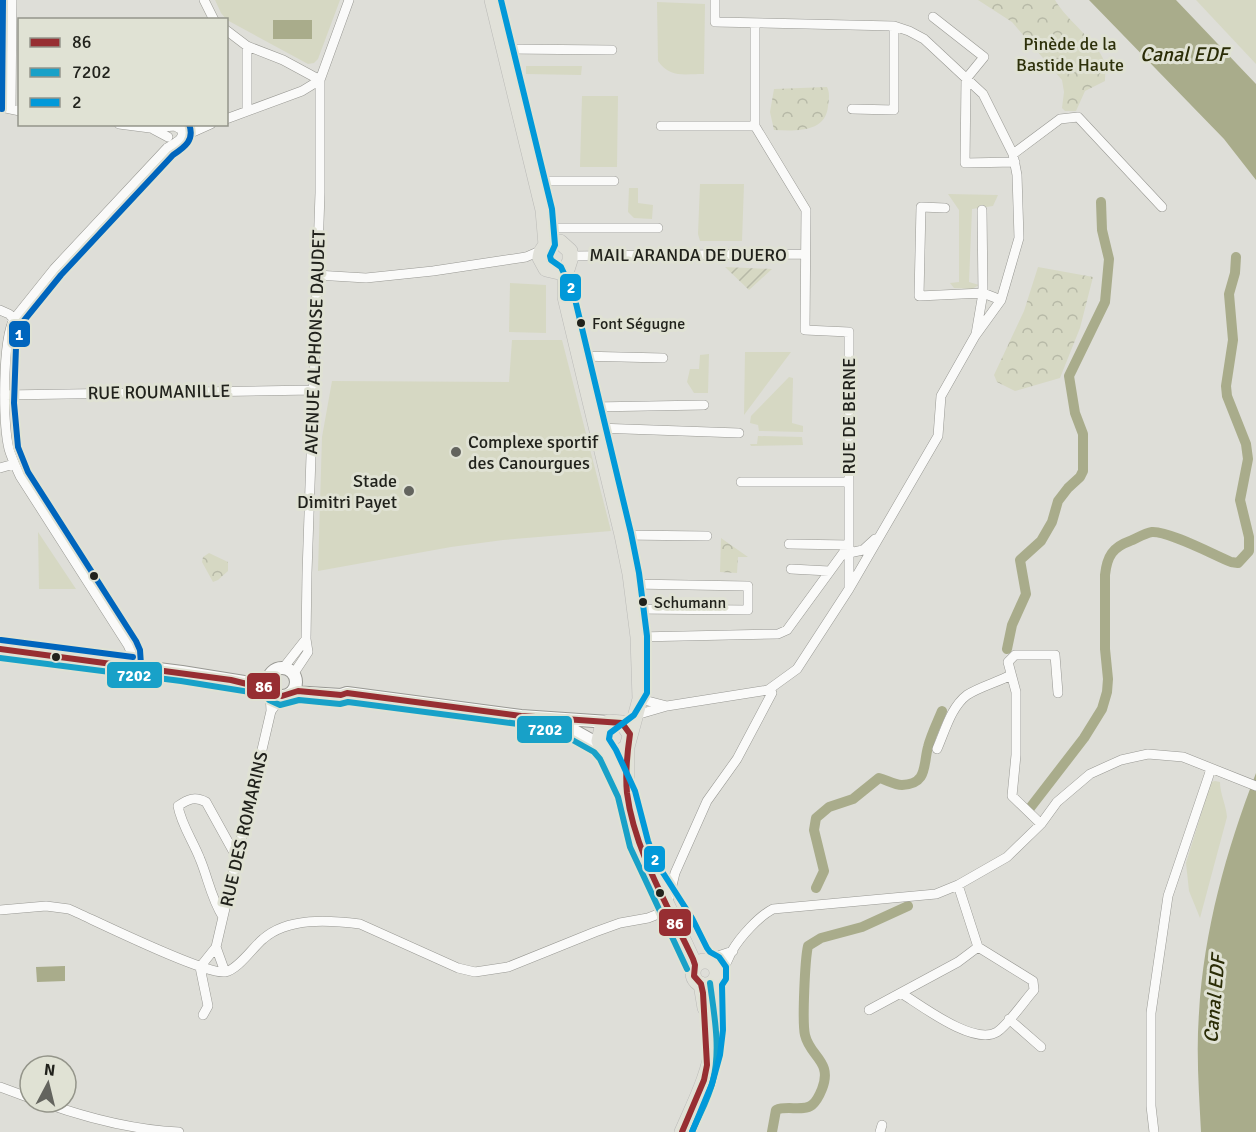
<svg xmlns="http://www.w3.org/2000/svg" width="1256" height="1132" viewBox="0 0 1256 1132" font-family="Signika,sans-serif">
<defs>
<pattern id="park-crowns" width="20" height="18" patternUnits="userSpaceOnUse" patternTransform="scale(1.5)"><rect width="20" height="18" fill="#d6d8c3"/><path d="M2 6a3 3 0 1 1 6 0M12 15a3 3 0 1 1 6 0" fill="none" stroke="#b7b9a7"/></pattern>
<pattern id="garden-furrows" width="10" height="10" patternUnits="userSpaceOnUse" patternTransform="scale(1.5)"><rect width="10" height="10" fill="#d6d8c3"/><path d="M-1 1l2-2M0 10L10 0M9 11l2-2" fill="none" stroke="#b7b9a7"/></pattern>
</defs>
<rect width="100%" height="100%" fill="#deded8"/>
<path fill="#d6d8c3" d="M215 0H340L318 59 314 63 308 64 227 20 221 13Z
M1196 0H1256V64Z
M657 2 705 4 704 74C683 74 670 78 658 61Z
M526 66H582L581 75 526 74Z
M582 96H618L617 167H580Z
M700 184H744L742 241H700L698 234Z
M629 188H638V203L653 205 652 219 634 218 628 212Z
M948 194 998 195 993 206 972 209 969 282 979 285 972 289 954 288 950 283 959 282V210Z
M510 283 546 285V333L509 332Z
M512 340H562L611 531 503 540 451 547 318 571 322 437 332 381 509 382Z
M745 352H791L744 415Z
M709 354 708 393H694L687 382 690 369H699L700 355Z
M789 377 793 378 792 423 803 426V432L759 431 758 425 750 423 751 416Z
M758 436 802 437 803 445 751 446 750 444H757Z
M38 532 76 589H39Z
M1215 781 1220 782C1220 794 1226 804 1227 817L1200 918 1189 891 1186 863 1211 782Z"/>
<path fill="url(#park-crowns)" d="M978 0H1055C1067 21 1097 41 1104 61 1106 66 1105 75 1105 81L1085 91 1076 111H1065L1062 108 1064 92 1062 80 1012 22Z
M827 87C830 93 829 99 828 106 826 133 795 131 774 130L770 112 774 89Z
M1038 267 1093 277 1080 328 1060 378 1015 391 997 382 994 375 1024 311Z
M721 538 748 557H738L737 573 720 572Z
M209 553 228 562V571L218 580 213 582 202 562 203 557Z"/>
<path fill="url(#garden-furrows)" d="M725 267 772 269 749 290Z"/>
<path fill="#a9ac8b" d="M1089 0H1176L1256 84V180L1224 139Z
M273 20H312V39H273Z
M1256 773V1132H1201C1199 1092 1196 1053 1199 1013 1204 930 1226 851 1256 773Z
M65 966V981L37 982 36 967Z"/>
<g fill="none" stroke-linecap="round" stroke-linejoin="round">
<path stroke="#a9ac8b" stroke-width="10" d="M1007 649 1012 625 1026 594 1020 560 1041 541 1052 522 1058 501 1068 488 1080 477 1083 471V434L1075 413 1069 376 1105 302 1109 259 1102 230 1101 202
M1030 808 1084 738 1102 709 1107 692 1108 679 1105 649V575C1107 556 1113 547 1130 541 1137 538 1145 533 1152 532 1169 531 1214 555 1231 562L1238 563 1249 551V537L1240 500 1248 459 1246 444 1227 396 1226 386 1233 340 1229 294 1235 273 1236 257
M816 888 824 871 814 830 816 818 829 807 853 799 879 778C887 780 894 785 902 785 928 784 923 765 928 747 931 735 937 723 942 711
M772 1132 776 1110C787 1105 803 1112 812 1105 817 1101 820 1094 822 1089 833 1061 810 1057 805 1035 802 1022 805 959 808 946L821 938 862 927 908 906"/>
<g stroke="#989893" stroke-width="10">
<path id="minor" d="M204 0 214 20
M933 17 984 57 966 79 965 163 1015 162
M755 23V126
M226 30 247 46 283 60 320 80
M247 46V111
M504 49 612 50
M0 107 20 111
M11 109 12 0
M852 109 894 110V26
M226 119 302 91 320 80
M119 124 150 128 175 126 182 130C185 140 174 143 167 148L54 269 14 319C2 342 3 424 9 449 12 459 16 467 20 476L128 645 131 652 132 666
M661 126H755
M755 126 806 210 805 330 849 332V587
M178 127 197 124
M153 129 168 137
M182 137 211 124
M1013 154 1060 119 1078 117 1162 207
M536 181H614
M945 208 921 207 919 296 983 293 1001 300
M551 228H658
M571 256 805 254
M316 275 366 278 433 271 526 257 542 250
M0 310 9 314 14 319
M976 334 983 293 982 210
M579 356 663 358
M5 395 313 390
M593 407 704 405
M597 428 739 433
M0 468 14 464
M741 482H849
M622 535 707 536
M789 544 849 545
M849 553 863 550 875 539
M791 569 829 571
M631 584 748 586V610L634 609
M638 637 778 634 787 630 849 545
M284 667 306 639
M294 673 308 652 306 639 307 573 320 193V80L349 0
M270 690 271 711
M640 699 667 706
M636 715 667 706 768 690 797 669 849 589 938 436 941 396 975 336 1001 300 1019 238 1017 175 1013 154 983 94 924 39 909 31 894 26 715 22V0
M937 749C945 731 951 707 967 695 979 687 998 682 1011 675
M1041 824 1012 796 1016 755V692L1008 662 1015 655H1055L1058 693
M669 898 675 873 707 801 737 759 772 693
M0 910 46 906 69 909C94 920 205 975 225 972 238 970 253 947 263 939 288 917 329 920 360 924L458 968 475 972 508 967 595 932 620 923 648 918 671 909
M223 917C211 898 208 878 200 859 193 841 181 824 178 806 188 799 195 796 206 802L237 858
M216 947 225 972
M706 960 733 951
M717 977C725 969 727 960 732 951 740 937 759 916 773 909L936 894 958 885 1007 857 1041 824 1057 802 1090 774 1121 760 1148 754 1183 757 1256 786
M901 993C922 1006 974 1046 997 1032 1008 1025 1025 1000 1034 990L1033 981 978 947 958 885
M869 1010 958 962 978 947
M203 1015 208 1006 200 967 216 947 271 711 282 696
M1009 1019 1041 1047
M0 1087 30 1098
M42 1102C84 1117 133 1130 179 1132
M880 1132 882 1125
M1154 1132 1151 1106V1013L1168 896 1211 769"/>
</g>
<g stroke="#989893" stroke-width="14">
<path id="tertiary" d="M0 649 182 672 269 686
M268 682a14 14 0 1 1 28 0a14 14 0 1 1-28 0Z
M293 692 341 695 347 693 521 716 609 722
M551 722 573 730 600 745"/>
</g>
<g stroke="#babab7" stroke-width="16">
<path id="primary" d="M492 0 543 210 546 245
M567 267 559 272 546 269 540 258C541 247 549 241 560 242L570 251V260L565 276V297L622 535 630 574 638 637 640 699 627 747 619 752H610L603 748 599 741 602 727 609 722 622 723 630 734
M627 747V794L639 844 695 965
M606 750 624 788
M693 973a12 12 0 1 1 24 0a12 12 0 1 1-24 0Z
M701 984 705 1008
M682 1132C694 1104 710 1073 713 1043 715 1023 712 1002 713 982"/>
</g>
<use href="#minor" stroke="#fafaf9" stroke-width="9"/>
<use href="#tertiary" stroke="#fafaf9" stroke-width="12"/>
<use href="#primary" stroke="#e1e1d9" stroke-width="15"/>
<g stroke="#e0e2d4" stroke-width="10">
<path id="bus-1" d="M0 649 231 680 255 686H269L274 693 282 696 298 691 341 695 347 693 521 716 622 723 630 734C627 754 625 773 627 793 634 850 669 908 693 959L695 965 694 976 701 984 703 993 707 1065 704 1080 682 1132"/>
</g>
<g stroke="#e0e2d4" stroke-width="10">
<path id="bus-2" d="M0 658 181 681 268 695
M262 691 269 700 280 705 299 700 340 704 348 702 534 726 569 738 594 752 600 759 618 797 630 847 687 969
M692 1132C699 1115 709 1098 713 1080 721 1049 714 1014 710 983"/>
</g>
<g stroke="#e0e2d4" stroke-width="10">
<path id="bus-3" d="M501 0 552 209 555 245 550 256 551 260 561 267 574 295 631 533 639 573 647 636V693L634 715 610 733 609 739 616 750 635 791 648 841 656 862 692 918 707 948 710 952 719 957 726 967V979L722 985 723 1030 720 1055 712 1084 692 1132"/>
</g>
<g stroke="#e0e2d4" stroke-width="10">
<path id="bus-4" d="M2 109 3 0
M1 640 133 657
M141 665 140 650 136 641 28 472 18 447 14 403 16 347 22 323 61 275 173 155C185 147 195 140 189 124"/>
</g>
<use href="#bus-1" stroke="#972e32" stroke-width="6"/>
<use href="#bus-2" stroke="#18a1c8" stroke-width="6"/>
<use href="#bus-3" stroke="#0299d9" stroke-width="6"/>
<use href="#bus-4" stroke="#0065bd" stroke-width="6"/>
</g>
<g fill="#21221c" stroke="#e0e2d4" stroke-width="2">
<circle cx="581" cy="323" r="5"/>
<circle cx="94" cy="576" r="5"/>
<circle cx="643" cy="602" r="5"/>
<circle cx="56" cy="657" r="5"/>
<circle cx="660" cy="893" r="5"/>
</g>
<g fill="#63645e" stroke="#e0e2d4" stroke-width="2">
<circle cx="456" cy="452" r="6"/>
<circle cx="409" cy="491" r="6"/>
</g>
<g text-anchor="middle" stroke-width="6" stroke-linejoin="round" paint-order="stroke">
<g font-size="16" fill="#21221c" stroke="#e0e2d4" text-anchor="start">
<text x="592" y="329">Font Ségugne</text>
<text x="654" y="608">Schumann</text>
</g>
<g font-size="18" fill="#2e310b" stroke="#e0e2d4">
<text x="1070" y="50">Pinède de la<tspan x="1070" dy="21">Bastide Haute</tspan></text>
</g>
<g font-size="18" fill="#21221c" stroke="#e0e2d4">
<text x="688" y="261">MAIL ARANDA DE DUERO</text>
<text transform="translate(315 342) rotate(-88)" y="6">AVENUE ALPHONSE DAUDET</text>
<text transform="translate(159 392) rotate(-1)" y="6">RUE ROUMANILLE</text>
<text transform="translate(849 416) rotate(-90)" y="6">RUE DE BERNE</text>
<text transform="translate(244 829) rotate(-77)" y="6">RUE DES ROMARINS</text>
</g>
<g font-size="18" fill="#21221c" stroke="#e0e2d4" text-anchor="start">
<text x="468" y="448">Complexe sportif<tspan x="468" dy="21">des Canourgues</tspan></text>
<text x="397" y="487" text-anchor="end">Stade<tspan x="397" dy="21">Dimitri Payet</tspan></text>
</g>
<g font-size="20" font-style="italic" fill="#2a2c06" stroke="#e0e2d4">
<text x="1184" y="61">Canal EDF</text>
<text transform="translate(1214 999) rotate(-85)" y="7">Canal EDF</text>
</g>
</g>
<g stroke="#e0e2d4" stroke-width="2">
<rect x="559" y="273" width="23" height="29" rx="6" fill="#0299d9"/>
<rect x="8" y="320" width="23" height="28" rx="6" fill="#0065bd"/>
<rect x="106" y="661" width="57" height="28" rx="6" fill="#18a1c8"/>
<rect x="246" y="672" width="35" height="28" rx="6" fill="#972e32"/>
<rect x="516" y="715" width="57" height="29" rx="6" fill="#18a1c8"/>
<rect x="643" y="845" width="23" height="28" rx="6" fill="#0299d9"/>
<rect x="658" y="908" width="34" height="29" rx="6" fill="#972e32"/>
</g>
<g font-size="16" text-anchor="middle" font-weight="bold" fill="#fff">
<text x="571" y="293">2</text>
<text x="19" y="340">1</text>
<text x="134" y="681">7202</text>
<text x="264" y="692">86</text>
<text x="545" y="735">7202</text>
<text x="655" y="865">2</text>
<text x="675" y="929">86</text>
</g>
<rect x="18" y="18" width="210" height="108" fill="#e0e2d4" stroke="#94958a" stroke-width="1.5"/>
<rect x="30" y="38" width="30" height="9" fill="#972e32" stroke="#94958a" stroke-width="1.5"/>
<text x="72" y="48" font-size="18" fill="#21221c">86</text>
<rect x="30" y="68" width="30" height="9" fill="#18a1c8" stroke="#94958a" stroke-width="1.5"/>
<text x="72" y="78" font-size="18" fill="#21221c">7202</text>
<rect x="30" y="98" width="30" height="9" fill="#0299d9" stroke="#94958a" stroke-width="1.5"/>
<text x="72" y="108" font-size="18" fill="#21221c">2</text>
<g transform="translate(48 1084) rotate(7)"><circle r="28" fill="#e0e2d4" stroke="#94958a" stroke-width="1.5"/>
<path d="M0-4.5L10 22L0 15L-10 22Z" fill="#63645e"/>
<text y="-9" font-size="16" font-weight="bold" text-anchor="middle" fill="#21221c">N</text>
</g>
</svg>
